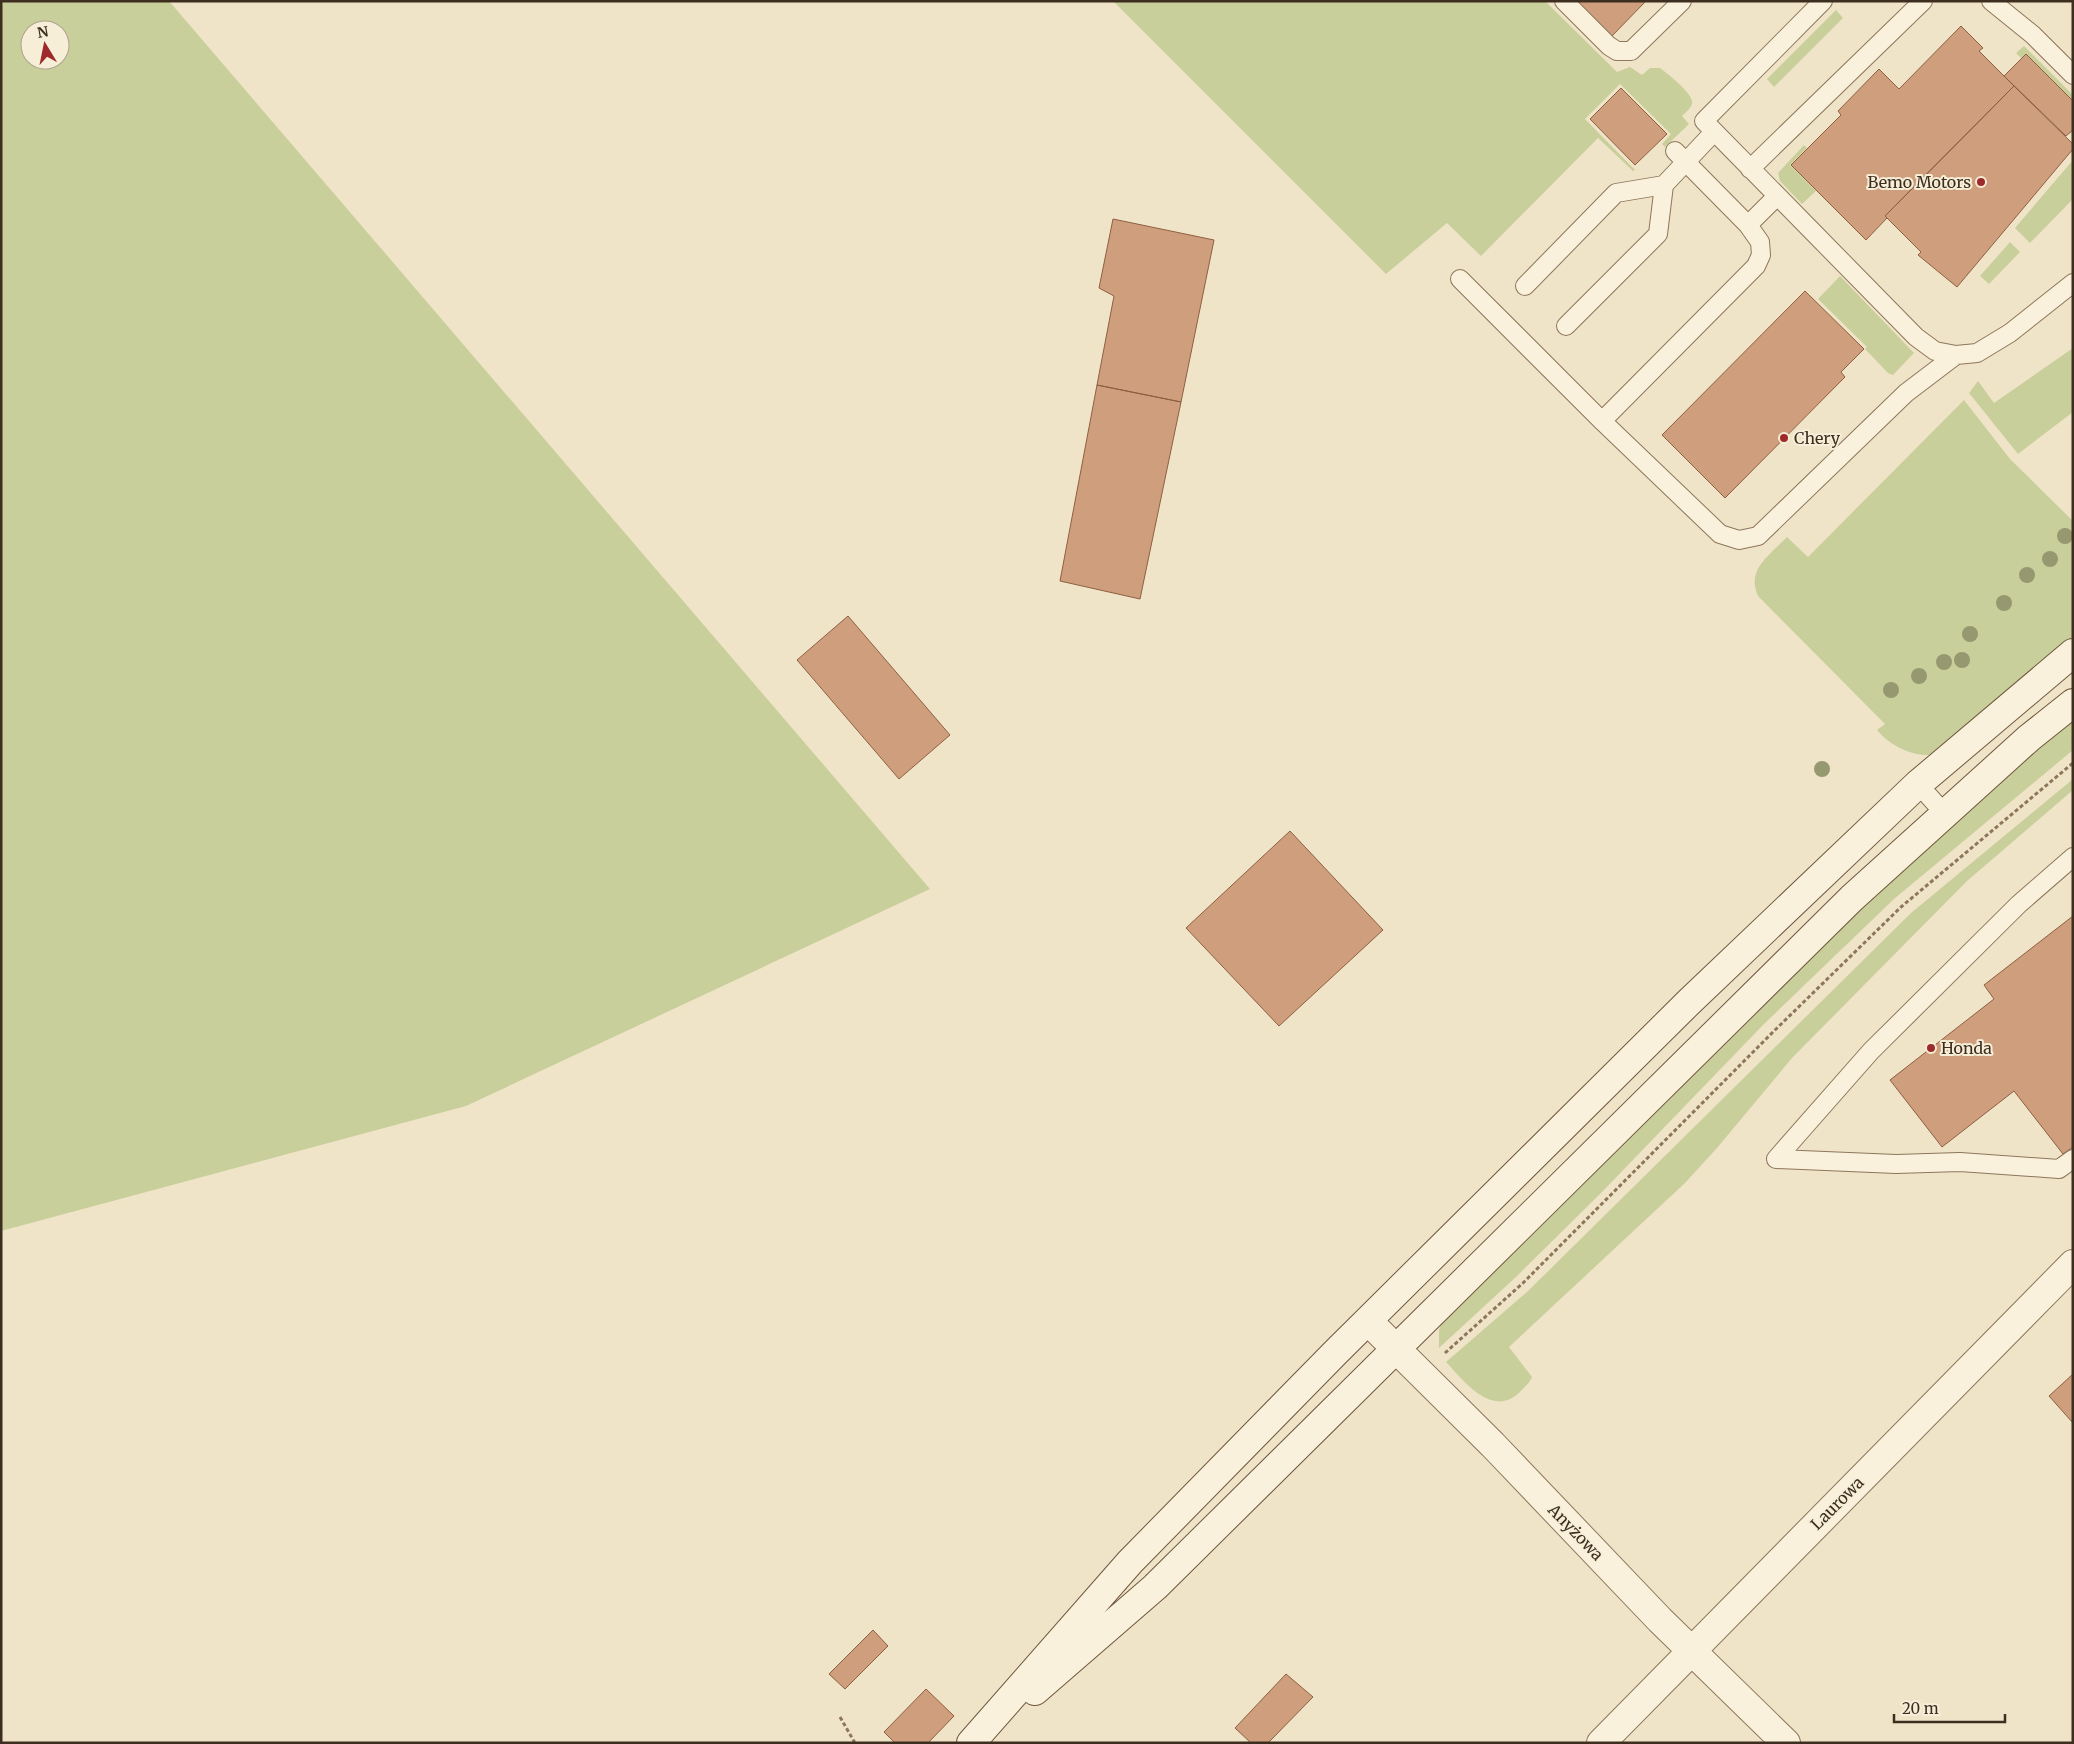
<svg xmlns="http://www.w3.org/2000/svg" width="2074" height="1744" viewBox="0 0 2074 1744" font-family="Merriweather,serif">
<rect width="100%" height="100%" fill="#f0e4c8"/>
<path fill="#c9cf9b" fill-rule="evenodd" d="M1 1H169L930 889 466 1106 1 1231ZM30 30H60V60H30Z
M1113 1H1545L1617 72 1630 67 1642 75 1650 68H1660C1668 74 1695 95 1692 104 1691 108 1685 113 1682 116L1689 124 1665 147 1662 144 1671 134 1620 84 1585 119 1635 170 1633 171 1598 138 1481 256 1447 223 1386 274Z
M1836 10 1843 18 1774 87 1767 79Z
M2024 46 2073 95V101L2026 54 2021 58 2016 53Z
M1804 145 1807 148 1790 165 1816 191 1802 204 1780 181 1778 173Z
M2073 160V199L2030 243 2015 228Z
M2010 242 2020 252 1989 284 1980 276Z
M1840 276 1914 353 1893 375 1888 373 1865 349 1867 347 1818 299Z
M2073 348V412L2018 454 1969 393 1978 381 1994 403Z
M1964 400 2010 459 2073 521V641L1937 754C1916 759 1890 746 1877 730L1885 724 1758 596C1746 569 1770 555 1787 537L1808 557Z
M2073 717V750L1894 899 1763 1025 1603 1191 1517 1276 1439 1348V1330L1443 1319 1859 905Z
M2073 779V790L1967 881 1792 1058 1717 1148 1685 1183 1509 1347 1532 1377C1530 1383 1524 1387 1520 1392 1492 1419 1464 1381 1446 1362L1528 1291 1911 913Z"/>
<path fill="#cf9f7d" stroke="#8d5f41" d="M1577 1H1646L1612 36Z
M1961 26 1983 48 1979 51 2014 86 1885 216 1887 218 1866 240 1791 165 1841 115 1838 111 1879 69 1899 89Z
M2026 54 2073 101V130L2066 136 2004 76Z
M2014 86 2073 144V149L1957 287 1918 255 1921 252 1885 216Z
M1621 88 1667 134 1635 165 1590 119Z
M1113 219 1214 240 1181 402 1097 385 1114 296 1099 288Z
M1805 291 1864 349 1841 372 1845 377 1725 498 1662 435Z
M1097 385 1181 402 1140 599 1060 581Z
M848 616 950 735 899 779 797 660Z
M1290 831 1383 930 1279 1026 1186 928Z
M2073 916V1147L2063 1154 2014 1091 1942 1147 1890 1080 1994 999 1984 985Z
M2073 1374V1423L2049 1396Z
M873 1630 888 1646 845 1689 829 1674Z
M1286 1674 1313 1697 1268 1743H1251L1235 1728Z
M926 1689 954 1716 928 1743H895L884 1732Z"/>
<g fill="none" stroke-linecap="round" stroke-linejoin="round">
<g stroke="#8d765c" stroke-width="20">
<path id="lane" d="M1564 1 1609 46 1617 51H1631L1682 1
M1823 1 1704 121 1916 337 1935 351 1956 355 1977 353 2010 333 2073 283
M1991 1 2033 35 2073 75
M1750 169 1923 1
M1748 225 1777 196
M1460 279 1602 421 1720 534 1739 540 1758 536 1906 393 1956 355
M1525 286 1616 193 1664 185 1714 132
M1566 326 1658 234 1664 185
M1602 421 1756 266 1761 255 1760 242 1748 225 1675 151
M1918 784 1944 813
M1776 1159 1871 1051 2019 904 2073 857
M1776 1159 1896 1164 1960 1162 2059 1169 2073 1159"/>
</g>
<g stroke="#8d765c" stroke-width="30">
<path id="street" d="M1368 1321 1493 1445 1660 1620 1786 1743
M1601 1743 2073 1264"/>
</g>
<g stroke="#6f573f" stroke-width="30">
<path id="secondary" d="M1035 1691 1155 1587 1852 898 2029 738 2073 703
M971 1743 1130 1562 1336 1352 1689 1002 1918 784 2073 653"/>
</g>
<path stroke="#8d765c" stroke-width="3" stroke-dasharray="4 2.5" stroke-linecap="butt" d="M1445 1353 1523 1283 1774 1031 1901 907 2073 763
M840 1717 855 1743"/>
<use href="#lane" stroke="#faf1dc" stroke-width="18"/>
<use href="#street" stroke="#faf1dc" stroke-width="28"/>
<use href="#secondary" stroke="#faf1dc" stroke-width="28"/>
</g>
<g fill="#96986f">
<circle cx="2065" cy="536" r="8"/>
<circle cx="2050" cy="559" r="8"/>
<circle cx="2027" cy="575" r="8"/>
<circle cx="2004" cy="603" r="8"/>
<circle cx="1970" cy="634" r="8"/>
<circle cx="1962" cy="660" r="8"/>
<circle cx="1944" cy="662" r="8"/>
<circle cx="1919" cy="676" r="8"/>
<circle cx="1891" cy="690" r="8"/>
<circle cx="1822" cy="769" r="8"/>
</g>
<g fill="#9e2a2b" stroke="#f7eed8" stroke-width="2">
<circle cx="1981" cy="182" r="5"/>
<circle cx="1784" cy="438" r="5"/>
<circle cx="1931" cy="1048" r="5"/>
</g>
<g text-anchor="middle" stroke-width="4" stroke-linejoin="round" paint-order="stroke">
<g font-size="16" fill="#3d2e20" stroke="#f7eed8" text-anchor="start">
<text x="1971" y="188" text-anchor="end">Bemo Motors</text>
<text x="1794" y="444">Chery</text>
<text x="1941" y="1054">Honda</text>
</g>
<g font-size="16" fill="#3d2e20" stroke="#f7eed8">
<text transform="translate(1837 1503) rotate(-45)" y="6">Laurowa</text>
<text transform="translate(1576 1532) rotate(46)" y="6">Anyżowa</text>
</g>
</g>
<rect width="2074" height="1744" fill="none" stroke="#3d2e20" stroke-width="5"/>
<g transform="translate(45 45) rotate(350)"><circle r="24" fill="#f7eed8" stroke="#ada18e"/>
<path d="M0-4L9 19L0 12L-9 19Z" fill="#9e2a2b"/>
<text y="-8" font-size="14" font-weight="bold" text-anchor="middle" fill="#3d2e20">N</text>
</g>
<path d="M1894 1714v8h111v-8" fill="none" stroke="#3d2e20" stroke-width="2.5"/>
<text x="1902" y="1714" font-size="15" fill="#3d2e20" stroke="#f7eed8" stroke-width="4" paint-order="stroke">20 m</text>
</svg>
